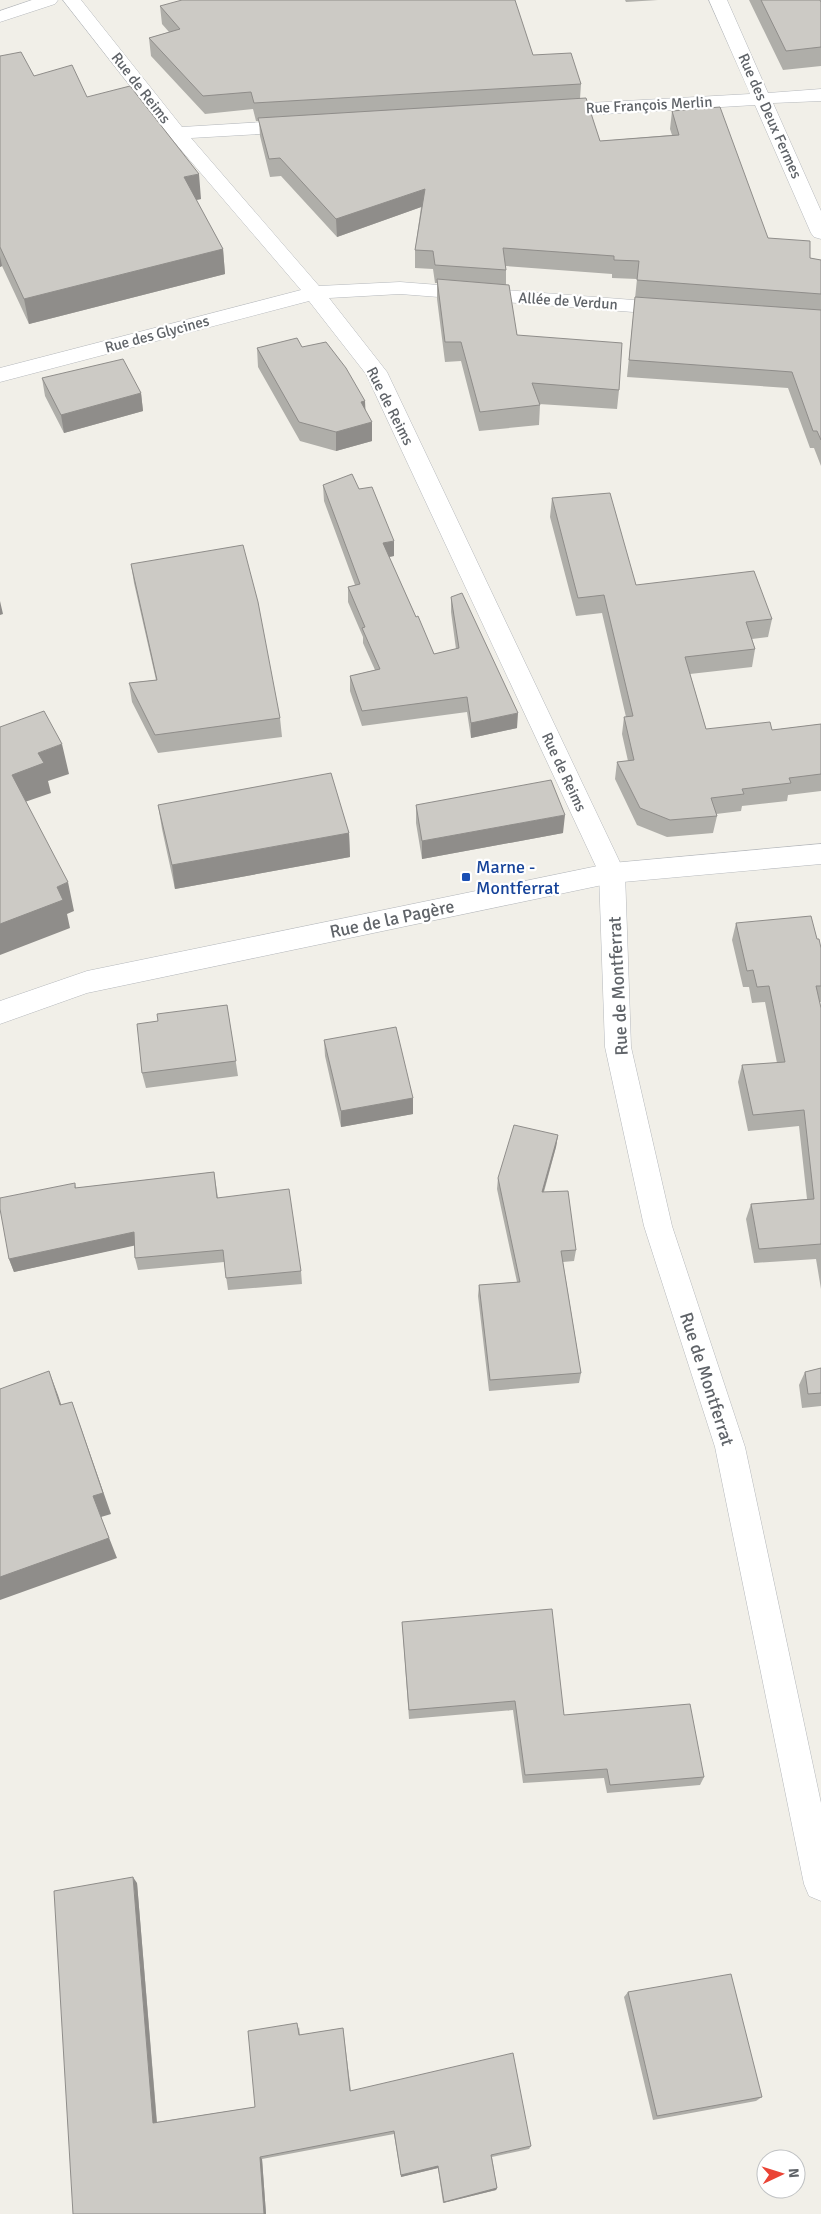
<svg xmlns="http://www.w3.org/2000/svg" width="821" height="2214" viewBox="0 0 821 2214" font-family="Signika,sans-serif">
<rect width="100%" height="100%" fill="#f1efe8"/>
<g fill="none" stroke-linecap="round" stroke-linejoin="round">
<g stroke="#b5b8bc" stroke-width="1">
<path id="minor" d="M32 0H58L55 4 0 22V11Z
M63 0H81L182 127 295 120 302 122 304 126 302 130 295 132 191 138 319 286 400 282 672 303 679 304 682 309 679 314 672 315 400 294 329 298 387 372 625 873 631 1047 672 1226 745 1447 821 1803V1901L809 1896 804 1884 715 1447 644 1226 605 1047 599 873 366 374 309 301 0 382V368L301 290 170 137Z
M709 0H727L768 93 821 89V101L773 103 821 211V239L814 237 811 233 755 105 553 117 546 115 544 111 546 107 553 105 750 94Z"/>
</g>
<g stroke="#b5b8bc" stroke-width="1">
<path id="tertiary" d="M821 844V864L612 883 87 993 0 1024V1001L87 971 612 863Z"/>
</g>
<use href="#minor" fill="#fff" fill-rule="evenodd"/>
<use href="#tertiary" fill="#fff" fill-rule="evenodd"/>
</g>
<path fill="#afaea9" d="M625 0H658L626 2Z
M749 0H820L821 2V66L783 70Z
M160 6 533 55 581 84 580 99 600 141 672 135 670 129 672 111 768 238 810 258 821 260V466L814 448H810L788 388 627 377 637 279 612 278V274L506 266V284L517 335 619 390 617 409 539 404 540 405 539 425 479 431 461 361 445 362 437 299V283H435L433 269 415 268V250L421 207 337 237 281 176 270 177 260 136 259 121H256L253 109 205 114 151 56 149 38 169 32 162 24Z
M0 56 34 76 87 97 201 199 196 200 223 249 225 274 29 324 2 266 0 267Z
M302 347 365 401V409L372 441 336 451 300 441 258 367 257 348Z
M42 378 141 393 143 411 64 433 45 396Z
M323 485 359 489 394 556 389 557 416 617 434 654 456 649 451 612V597L517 728 471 738 467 712 362 726 350 691V676L375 670 363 643V637L348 602V587L355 585 324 501Z
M552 498 636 585 772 619 768 637 752 639 755 649 752 667 690 674 706 729 772 730 821 724V791L788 795 787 801 742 806 741 811 716 814 717 816 713 833 667 837 637 825 615 779 617 762 628 761 622 734 624 717H626L602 613 576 616 550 517Z
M131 564 280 718 282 737 158 753 132 702 129 683 156 680 134 583Z
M158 805 349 833 350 857 175 889 162 829Z
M416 805 563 833 422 859 416 823Z
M736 923 817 939 821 948V1002H820L821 1008V1289L816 1259 754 1263 746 1219 751 1204 807 1199 799 1126 748 1131 738 1082 742 1065 777 1063 765 1002 752 1003 749 987H743L732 940Z
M227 1005 238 1076 146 1088 142 1073 158 1021Z
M324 1040 413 1098V1114L341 1127 325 1056Z
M558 1135 556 1147 544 1192 576 1250 574 1261 563 1262 581 1373 579 1383 489 1391 478 1296 479 1285 517 1282 497 1189 498 1178Z
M214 1172 218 1198 301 1271 302 1284 228 1290 224 1262 138 1270 135 1258 134 1245 14 1272 9 1259 75 1183 76 1188Z
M821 1368V1406L802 1408 799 1385 805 1372Z
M402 1622 564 1715 704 1777 700 1785 607 1793 604 1778 523 1783 513 1710 409 1719Z
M137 1883 157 2122 255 2107 299 2027 300 2035 343 2028 351 2091 531 2146 529 2149 492 2157 497 2188 496 2190 443 2203 438 2168 401 2177 394 2134 262 2159 266 2214H73Z
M628 1992 762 2097 756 2101 653 2120 624 1997Z"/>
<path fill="#8f8d8a" d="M199 174 201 199 186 202 184 177Z
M425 189 424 206 337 237 336 219Z
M223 249 225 274 29 324 24 299Z
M0 256 2 266 0 267Z
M141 393 143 411 64 433 61 415Z
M365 401 366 420 361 402Z
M372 422V441L336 451V432Z
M394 541V556L383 558V543Z
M0 601 3 614 0 615Z
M518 713 517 728 471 738V723Z
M62 744 69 774 48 781 51 793 19 804 12 775 38 753Z
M565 815 563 833 422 859V841Z
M349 833 350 857 175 889 172 865Z
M68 882 74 911 67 914 70 928 0 955V924L57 887Z
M413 1098V1114L341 1127V1111Z
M558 1135 556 1147 540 1204 542 1192Z
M134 1232 137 1245 14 1272 9 1259Z
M49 1371 58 1395 69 1428 60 1405Z
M72 1402 111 1514 101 1517 117 1558 0 1600V1577L93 1496Z
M133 1877 137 1883 157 2126 153 2123Z
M260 2157 262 2159 266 2214H264Z
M438 2166V2168L401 2177V2175Z
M497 2188 496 2190 443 2203 444 2202Z"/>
<path fill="#cccac5" stroke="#8f8d8a" d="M182 0H515L533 55 571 53 581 84 254 103 251 92 203 96 149 38 180 29 160 6Z
M761 0H820L821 2V47L786 51Z
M21 52 34 76 72 65 87 97 130 86 199 174 184 177 223 249 24 299 0 247V56Z
M586 98 600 141 679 135 672 111 720 107 768 238 810 241V258L821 260V294L637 280 639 261 614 260V256L503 248 506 270 435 265 433 251 415 250 425 189 336 219 280 158 269 159 258 118Z
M437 279 509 285 517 335 622 343 619 390 532 383 540 405 480 412 461 342H445Z
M635 297 821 310V440L817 431H813L792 372 629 360Z
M297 338 302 347 326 342 346 368 365 401 361 402 372 422 336 432 299 422 257 348Z
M123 359 141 393 61 415 42 378Z
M352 474 359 489 372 487 394 541 383 543 416 617 418 616 434 654 459 648 451 597 462 593 518 713 471 723 467 697 362 711 350 676 380 669 362 628 365 627 348 587 360 584 323 485Z
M610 493 636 585 754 571 772 619 746 622 755 649 685 657 706 729 770 722 772 730 821 724V774L789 778 791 783 742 789 744 794 711 798 717 816 670 820 640 808 617 762 634 760 624 717 633 716 604 595 578 598 552 498Z
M243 545 258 602 280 718 155 735 129 683 157 680 131 564Z
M44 711 62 744 38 753 44 763 12 775 68 882 57 887 63 900 0 924V727Z
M331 773 349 833 172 865 158 805Z
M551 780 565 815 422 841 416 805Z
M811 916 817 939H819L821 948V986H816L821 1008V1244L759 1249 751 1204 814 1199 804 1110 753 1115 742 1065 785 1062 769 986 757 987 753 970 747 971 736 923Z
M227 1005 236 1061 142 1073 137 1024 158 1021 157 1014Z
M396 1027 413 1098 341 1111 324 1040Z
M514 1125 558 1135 542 1192 568 1191 576 1250 561 1251 581 1373 490 1380 479 1285 520 1282 498 1178Z
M214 1172 217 1198 289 1189 301 1271 226 1278 223 1250 135 1258 134 1232 9 1259 0 1209V1198L75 1183V1188Z
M821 1368V1393L808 1394 805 1372Z
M49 1371 60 1405 72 1402 103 1493 93 1496 109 1538 0 1577V1389Z
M552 1609 564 1715 690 1704 704 1777 610 1785 607 1769 525 1775 515 1701 409 1710 402 1622Z
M133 1877 153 2123 255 2107 248 2031 297 2023 299 2035 343 2028 350 2091 513 2053 531 2146 491 2155 497 2188 444 2202 438 2166 401 2175 394 2131 260 2157 264 2214H73L54 1891Z
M731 1974 762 2097 657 2116 628 1992Z"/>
<rect fill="#1a4fb4" stroke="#fff" stroke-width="2" x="461" y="872" width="10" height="10" rx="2.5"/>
<g text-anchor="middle" stroke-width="4.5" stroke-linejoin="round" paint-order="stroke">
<g font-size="15" fill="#5f6368" stroke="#fff">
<text transform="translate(141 88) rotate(52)" y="5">Rue de Reims</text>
<text transform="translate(649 105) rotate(-3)" y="5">Rue François Merlin</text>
<text transform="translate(770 116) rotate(66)" y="5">Rue des Deux Fermes</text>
<text transform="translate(568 301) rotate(4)" y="5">Allée de Verdun</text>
<text transform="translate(157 334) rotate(-15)" y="5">Rue des Glycines</text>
<text transform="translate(390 406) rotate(63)" y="5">Rue de Reims</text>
<text transform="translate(564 772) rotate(65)" y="5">Rue de Reims</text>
</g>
<g font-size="18" fill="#164399" stroke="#fff" text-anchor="start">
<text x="476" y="873">Marne -<tspan x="476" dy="21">Montferrat</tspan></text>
</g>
<g font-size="18" fill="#5f6368" stroke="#fff">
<text transform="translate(392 919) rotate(-12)" y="6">Rue de la Pagère</text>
<text transform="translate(618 986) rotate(-93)" y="6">Rue de Montferrat</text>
<text transform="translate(707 1379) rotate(72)" y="6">Rue de Montferrat</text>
</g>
</g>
<g transform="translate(781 2174) rotate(86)"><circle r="24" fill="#ffffff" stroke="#bfc1c3"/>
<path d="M0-4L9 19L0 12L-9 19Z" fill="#ea4335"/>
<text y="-8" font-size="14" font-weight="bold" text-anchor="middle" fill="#5f6368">N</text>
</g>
</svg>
